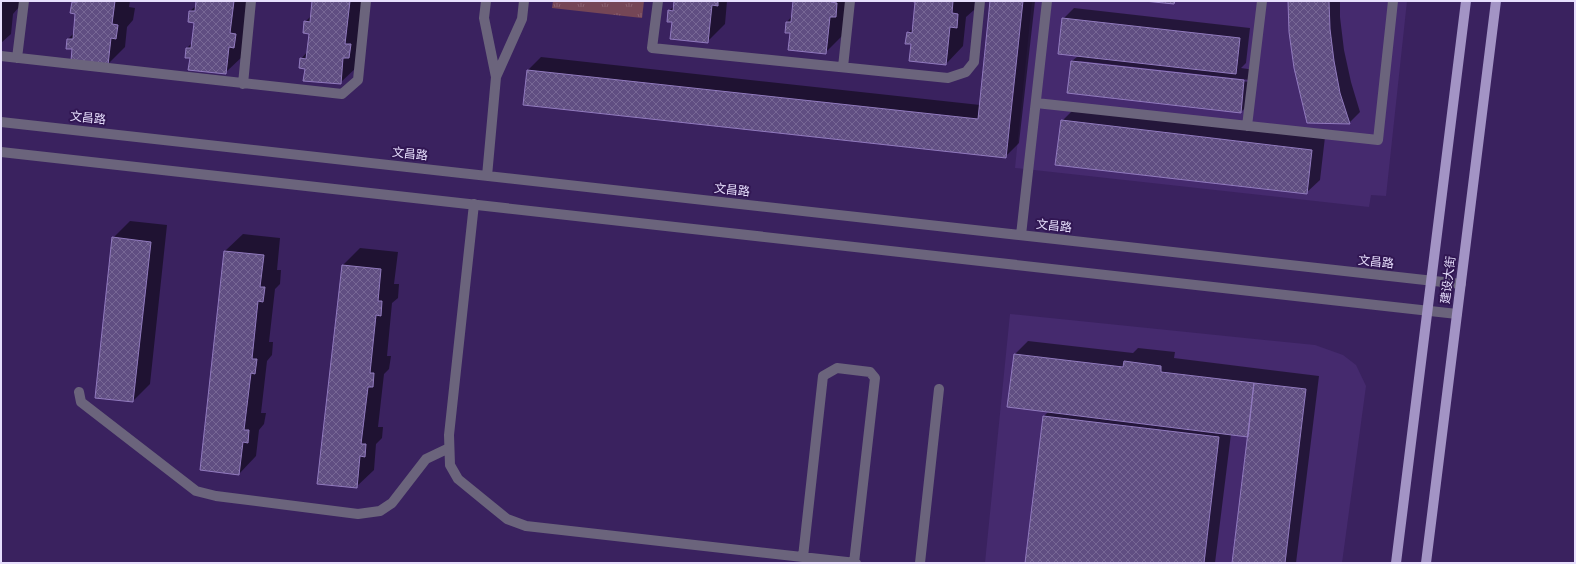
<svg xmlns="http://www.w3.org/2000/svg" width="1576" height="564" viewBox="0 0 1576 564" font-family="'PT Serif','Noto Sans SC',serif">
<defs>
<pattern id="grass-tufts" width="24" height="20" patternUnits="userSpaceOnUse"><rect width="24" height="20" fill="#754656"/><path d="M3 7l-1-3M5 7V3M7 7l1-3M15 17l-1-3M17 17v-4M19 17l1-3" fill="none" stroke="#89606f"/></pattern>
<pattern id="building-cross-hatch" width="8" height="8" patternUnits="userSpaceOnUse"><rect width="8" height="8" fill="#604e82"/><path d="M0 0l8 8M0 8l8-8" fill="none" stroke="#776795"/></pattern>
</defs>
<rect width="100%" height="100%" fill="#3a225f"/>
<path fill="#452a6e" d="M1032 1H1407L1386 196 1371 195 1369 207 1015 168Z
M1010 314 1315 345 1343 355 1356 365 1366 386 1342 563H985Z"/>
<path fill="url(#grass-tufts)" d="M553 1H644L642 18 552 8Z"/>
<path fill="#0007" fill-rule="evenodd" d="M1 1H19V7L13 14 11 34 1 43Z
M74 1H130L129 7 135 8 133 20 127 27 125 47 108 64 68 39 74 33 77 13 73 2Z
M197 1H249L243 56 225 73 191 58 187 48 193 42 195 22 190 11 197 5Z
M313 1H365L358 66 340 83 306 68 301 59 307 52 310 33 305 22 312 15Z
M675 1H727L725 24 707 42 673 21 669 11 675 5Z
M794 1H851L843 35 825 53 791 32 787 22 792 16Z
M914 1H975L974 10 966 17 963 46 946 64 912 43 908 33 914 27 916 1Z
M991 1H1035L1019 143 1006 156 528 70 541 57 980 105Z
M1289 1H1340V17L1344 50 1351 82 1360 112 1349 123Z
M1074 8 1250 28 1246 63 1241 68 1255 70 1252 101 1241 112 1068 92 1072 61 1078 56 1063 19ZM1080 61 1250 80 1249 82 1080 63Z
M1076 107 1325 137 1320 180 1306 193 1062 121Z
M130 221 167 225 150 384 133 401 113 238Z
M243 234 280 238 277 270H281L280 284 275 289 269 342H273L272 355 267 361 261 413H266L264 424 259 430 256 456 239 474 225 251Z
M360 248 398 252 394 284H399L398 298 392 303 387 356H391L389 369 384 374 378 427H383L382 438 376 444 374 470 356 487 343 265Z
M1028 341 1133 353 1138 348 1175 352 1174 358 1319 376 1296 563H1233L1249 436 1231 434 1215 563H1026L1044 416 1049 411 1015 354Z"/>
<path fill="url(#building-cross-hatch)" stroke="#917abe" d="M77 1H115L112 24 118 25 116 39 111 38 108 65 71 61 72 49H66L67 39H73L75 14 70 13 72 2H77Z
M196 1H234L230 33 236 34 234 48 229 47 226 74 188 70 190 58H185L186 48H191L194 23 188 22 189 11H195Z
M312 1H350L345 44H351L349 58H343L341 84 303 81 305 69 299 68 300 58 306 59 309 34 303 33 304 21 310 22Z
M674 1H718V6L712 5 708 43 670 39 672 22H667L668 10 673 11Z
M793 1H831V2L837 3 836 17H830L826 54 788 50 790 33H785L786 22H791Z
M910 1H953L952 13 958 14 957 28 950 27 946 65 909 61 911 44H905L907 32 912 33 915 2Z
M990 1H1023L1006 158 523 105 527 70 978 119Z
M1144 1H1175L1174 4Z
M1288 1H1329L1330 29 1334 61 1340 93 1350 124 1307 123 1294 68 1289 32Z
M1062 18 1240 38 1236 74 1058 54Z
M1071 61 1244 80 1241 113 1067 93Z
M1061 120 1312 150 1307 194 1055 165Z
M112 237 151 242 133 402 95 398Z
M224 251 264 255 260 287H265L263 302 258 301 252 359H257L255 374 251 373 244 430H249L248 443 243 442 239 475 200 470Z
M342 265 381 269 378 301H382L381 316 376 315 370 373H374L373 387H368L361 444H366L365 457 360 456 357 488 317 484Z
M1014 354 1123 367 1124 361 1161 366V372L1254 383 1248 437 1007 407Z
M1254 383 1306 389 1285 563H1232Z
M1043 416 1219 437 1204 563H1025Z"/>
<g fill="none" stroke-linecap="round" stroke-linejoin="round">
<path stroke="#6b647c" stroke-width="10" d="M486 1 484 18 496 77 487 176
M658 1 652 48 948 78 966 72 974 62 980 1
M1 56 342 94 358 80 366 1
M17 58 24 1
M843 67 850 1
M496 77 522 19 524 1
M243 84 251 1
M1036 103 1378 140 1393 1
M1 122 1461 284
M1247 126 1262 1
M1 152 1457 314
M474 204 449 435 450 465 458 479 507 519 526 526 856 563
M1021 235 1047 1
M79 392 81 402 196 491 216 496 358 514 380 511 392 503 426 459 449 448
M803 557 823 376 837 368 870 372 875 378 854 563
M920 563 939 389"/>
<path stroke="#a394c5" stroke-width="10" d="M1396 563 1466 1
M1426 563 1496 1"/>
</g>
<g text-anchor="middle" stroke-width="4" stroke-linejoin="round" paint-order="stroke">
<g font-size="12" fill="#e7dffd" stroke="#311753">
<text transform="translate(88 118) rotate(6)" y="4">文昌路</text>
<text transform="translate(410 154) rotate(6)" y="4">文昌路</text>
<text transform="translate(732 190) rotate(6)" y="4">文昌路</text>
<text transform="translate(1054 226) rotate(6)" y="4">文昌路</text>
<text transform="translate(1376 262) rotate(6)" y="4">文昌路</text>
<text transform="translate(1448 280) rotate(-83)" y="4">建设大街</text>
</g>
</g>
<rect width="1576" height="564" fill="none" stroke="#e7dffd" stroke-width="4"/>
</svg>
